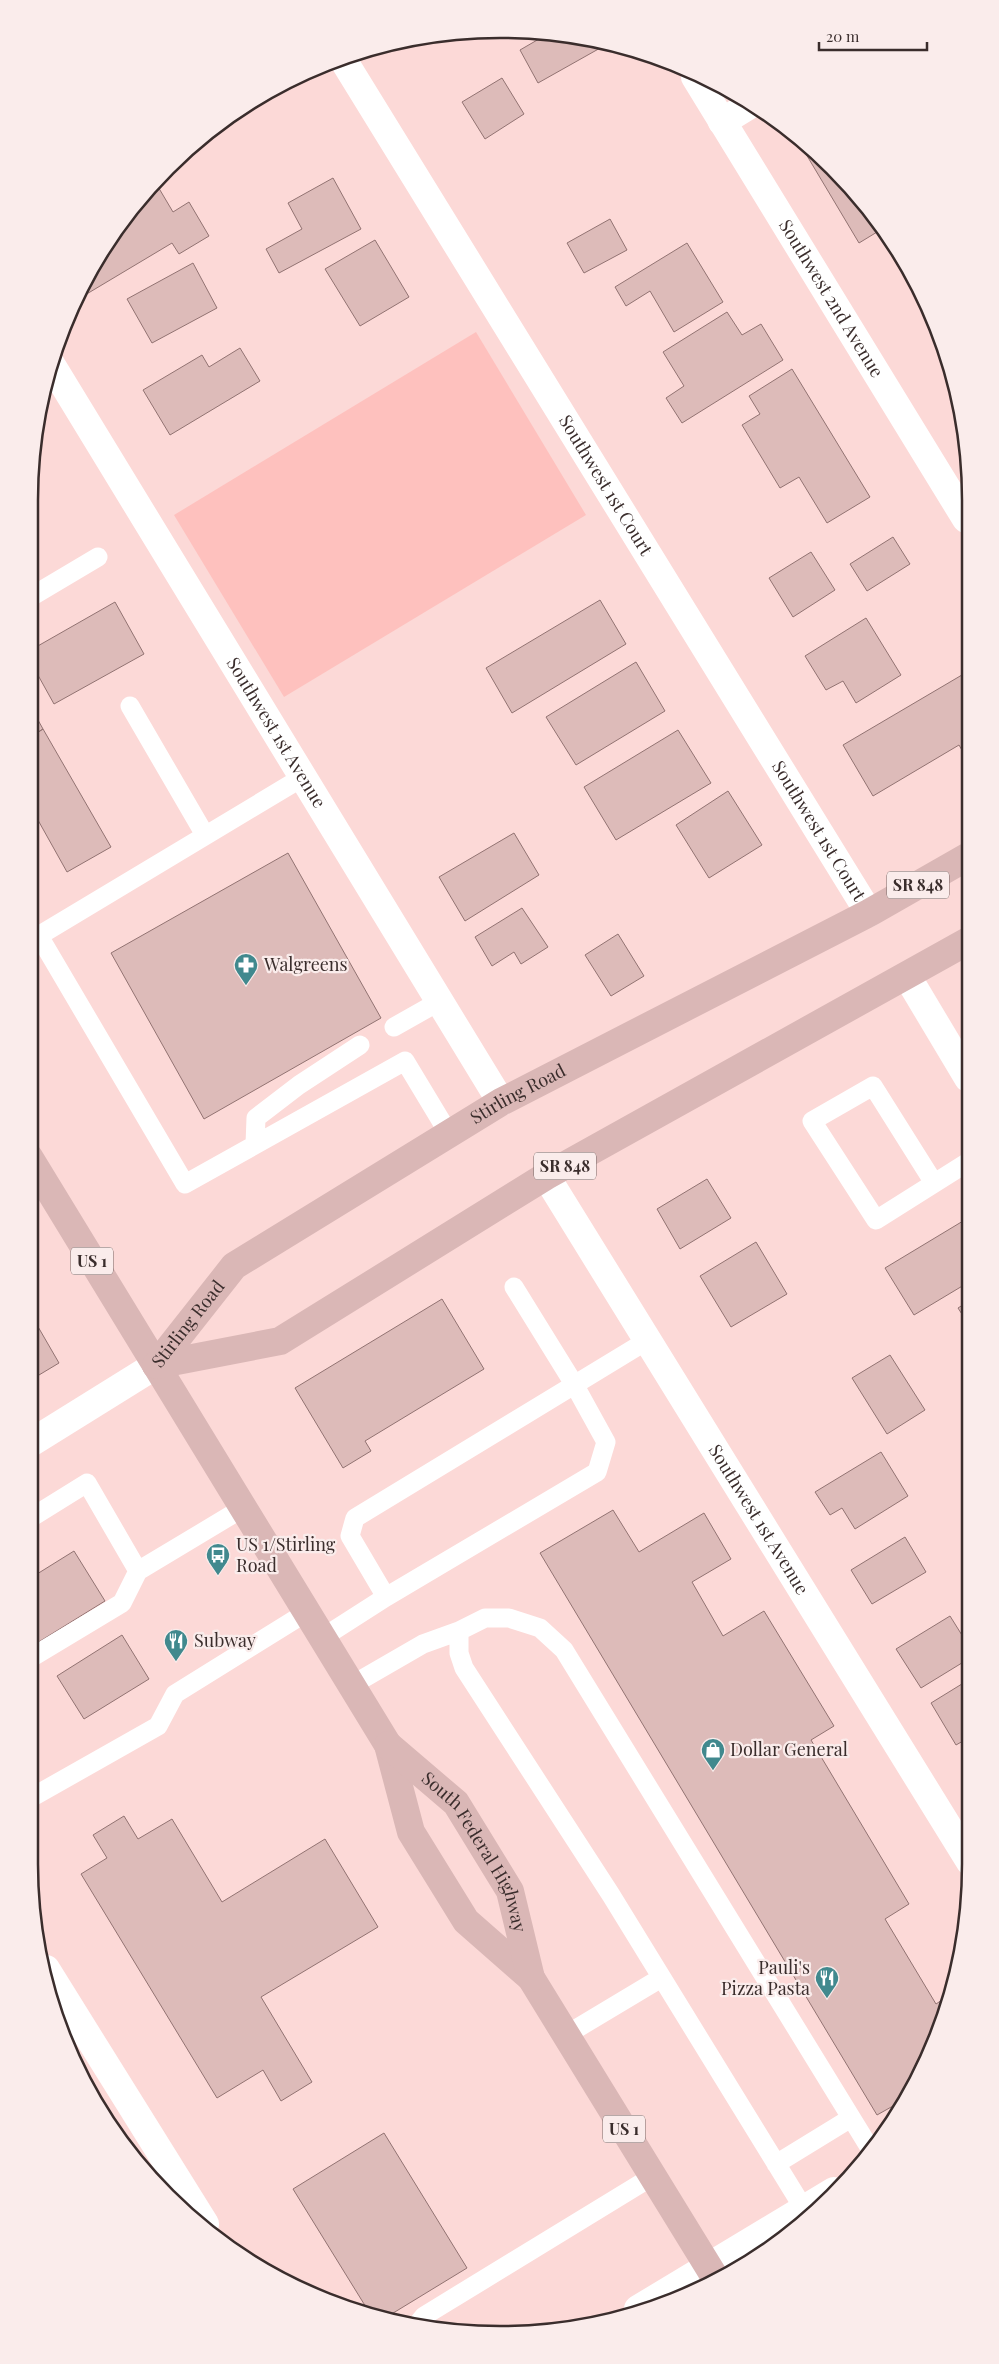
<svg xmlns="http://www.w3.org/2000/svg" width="999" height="2364" viewBox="0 0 999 2364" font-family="'Playfair Display',serif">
<rect width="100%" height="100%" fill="#fcd9d7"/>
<path fill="#fec1be" d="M476 332 586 515 284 697 174 515Z"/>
<path fill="#ddbbb9" stroke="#927372" d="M551 32 600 42 602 47 538 83 520 50Z
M298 75 301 79 239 117 236 112Z
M502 78 524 114 485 139 462 102Z
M803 143 873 213 882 229 859 243 800 144Z
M333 178 361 229 279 273 266 249 302 229 288 203Z
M157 185 173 212 189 202 209 236 179 254 172 243 85 295 81 289 92 264 143 193Z
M610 219 627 250 584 273 567 243Z
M375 240 409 297 360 326 325 269Z
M687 243 723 302 674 332 650 291 626 306 615 287Z
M193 263 217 308 152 343 127 299Z
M727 312 742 335 761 324 783 360 682 423 666 398 684 386 663 352Z
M240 348 260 381 170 435 143 390 202 355 209 367Z
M792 369 870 497 827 523 799 477 780 488 742 425 760 414 749 396Z
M893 537 910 564 867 591 850 564Z
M811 552 835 590 793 617 769 578Z
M600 600 626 644 512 713 486 668Z
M115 602 144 654 54 704 29 659V651Z
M866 618 901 675 856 703 843 681 826 690 805 656Z
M636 662 665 711 576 765 546 717Z
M967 672V759L959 745 873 796 843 745Z
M29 704 43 729 29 738Z
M43 729 111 847 67 872 29 804V738Z
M678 730 711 783 616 840 584 787Z
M728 791 762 845 709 878 676 825Z
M514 833 539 875 465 921 439 877Z
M288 853 381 1018 204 1119 111 953Z
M522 908 548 947 521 964 514 952 492 966 475 937Z
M618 934 644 976 611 996 585 955Z
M707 1179 731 1218 680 1249 657 1209Z
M968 1218 969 1282 914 1315 885 1268Z
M756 1242 787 1294 731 1327 700 1276Z
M442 1299 484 1369 365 1441 371 1451 343 1468 295 1388Z
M969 1301V1325L958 1308Z
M37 1325 59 1363 29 1381V1330Z
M890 1355 925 1410 887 1434 852 1378Z
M881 1452 908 1496 855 1529 842 1508 830 1515 815 1492Z
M613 1510 639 1552 704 1513 731 1559 692 1582 723 1636 764 1611 834 1726 811 1740 909 1904 885 1919 936 2004 948 1996 945 2016 909 2097 877 2115 540 1553Z
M905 1537 926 1572 872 1604 851 1570Z
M74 1551 105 1601 37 1643 29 1630V1579Z
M950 1616 970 1648V1658L921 1688 896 1649Z
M122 1635 149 1679 84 1719 57 1676Z
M970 1679V1737L956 1745 931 1703Z
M124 1816 138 1839 172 1819 222 1902 325 1839 378 1927 261 1997 312 2082 281 2101 263 2070 217 2098 81 1874 107 1858 93 1835Z
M384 2133 467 2268 385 2318 369 2312 293 2189Z"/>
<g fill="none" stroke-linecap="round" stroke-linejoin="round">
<path stroke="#fff" stroke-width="19" d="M29 598 98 557
M130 706 205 835
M39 936 185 1184 405 1061 449 1134
M30 941 303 777
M394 1027 440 1001
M255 1144 256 1118 299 1085 360 1045
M934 1183 873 1086 812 1121 876 1220 968 1162
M29 1519 87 1483 138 1571
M386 1597 597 1472 606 1442 574 1384 514 1287
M322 1638 386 1597 350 1536 355 1518 648 1340
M29 1659 122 1603 138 1571 243 1508
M352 1685 423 1644 459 1631
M29 1799 158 1726 175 1694 307 1612
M566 2035 661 1978
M776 2164 851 2118
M804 2209 611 1895 464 1668 459 1653V1631L485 1618H509L540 1628 564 1650 871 2150
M415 2327 424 2316 653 2176"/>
<g stroke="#fff" stroke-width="28">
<path id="s1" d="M342 58 869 913"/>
<path id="s2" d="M695 77 966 519"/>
<path d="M722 122 748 106"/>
<path id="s3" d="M51 364 501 1102"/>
<path d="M907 976 968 1078"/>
<path id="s4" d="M546 1176 970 1862"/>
<path d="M29 1444 156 1365"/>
<path d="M46 1969 205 2224"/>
<path d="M638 2309 834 2191"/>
</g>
<g stroke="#dab7b6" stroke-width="28">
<path d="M29 1157 388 1745 411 1832 466 1921 531 1978 716 2279"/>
<path id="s5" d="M156 1365 234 1266 501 1102 869 913 967 857"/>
<path d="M156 1365 280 1341 546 1176 968 941"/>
<path id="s6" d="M388 1745 456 1803 510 1891 531 1978"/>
</g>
</g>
<defs>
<g id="pharmacy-pin" transform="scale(1.25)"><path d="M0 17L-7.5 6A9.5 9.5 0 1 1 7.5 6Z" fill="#41898e" stroke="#faeceb"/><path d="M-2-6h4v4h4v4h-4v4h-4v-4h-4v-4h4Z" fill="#fff"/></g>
<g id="bus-pin" transform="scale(1.25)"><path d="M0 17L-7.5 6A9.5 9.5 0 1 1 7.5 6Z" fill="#41898e" stroke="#faeceb"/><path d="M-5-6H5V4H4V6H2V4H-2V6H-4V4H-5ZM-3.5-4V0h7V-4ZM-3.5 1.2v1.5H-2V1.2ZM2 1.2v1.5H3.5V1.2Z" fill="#fff"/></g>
<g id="restaurant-pin" transform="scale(1.25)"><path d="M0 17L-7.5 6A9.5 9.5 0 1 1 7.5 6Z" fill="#41898e" stroke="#faeceb"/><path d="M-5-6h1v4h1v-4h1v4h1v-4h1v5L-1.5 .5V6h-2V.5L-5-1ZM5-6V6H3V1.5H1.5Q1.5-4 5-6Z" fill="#fff"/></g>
<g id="shop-pin" transform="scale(1.25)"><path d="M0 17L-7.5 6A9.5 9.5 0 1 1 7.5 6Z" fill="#41898e" stroke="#faeceb"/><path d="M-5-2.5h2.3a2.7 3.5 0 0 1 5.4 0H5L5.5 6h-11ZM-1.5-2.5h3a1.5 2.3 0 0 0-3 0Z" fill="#fff"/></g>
</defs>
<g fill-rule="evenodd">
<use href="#pharmacy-pin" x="246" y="965"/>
<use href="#bus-pin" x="218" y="1555"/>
<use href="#restaurant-pin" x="176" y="1641"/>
<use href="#shop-pin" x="713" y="1750"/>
<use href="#restaurant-pin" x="827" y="1978"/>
</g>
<g text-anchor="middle" stroke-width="4.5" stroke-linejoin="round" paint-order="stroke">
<g fill="#faeceb" stroke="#746665" stroke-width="1">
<rect x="887" y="871.5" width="62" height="27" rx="4"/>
<rect x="534" y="1152.5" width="62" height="27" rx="4"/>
<rect x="71" y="1247.5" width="42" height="27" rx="4"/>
<rect x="603" y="2115.5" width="42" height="27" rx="4"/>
</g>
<g font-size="16" font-weight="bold" fill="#3a2d2c">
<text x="918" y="891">SR 848</text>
<text x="565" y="1172">SR 848</text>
<text x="92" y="1267">US 1</text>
<text x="624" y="2135">US 1</text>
</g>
<g font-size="18" fill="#3a2d2c" stroke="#faeceb">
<text dy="6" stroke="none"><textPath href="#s2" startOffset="260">Southwest 2nd Avenue</textPath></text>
<text dy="6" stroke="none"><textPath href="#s1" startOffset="502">Southwest 1st Court</textPath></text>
<text dy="6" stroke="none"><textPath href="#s3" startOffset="432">Southwest 1st Avenue</textPath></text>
<text dy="6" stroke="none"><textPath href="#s1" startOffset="908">Southwest 1st Court</textPath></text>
<text dy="6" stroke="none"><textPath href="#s5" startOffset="458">Stirling Road</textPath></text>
<text dy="6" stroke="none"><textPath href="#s5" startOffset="52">Stirling Road</textPath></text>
<text dy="6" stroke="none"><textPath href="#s4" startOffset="404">Southwest 1st Avenue</textPath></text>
<text dy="6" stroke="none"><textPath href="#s6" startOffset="141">South Federal Highway</textPath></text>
</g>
<g font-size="18" fill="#3a2d2c" stroke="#faeceb" text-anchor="start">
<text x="264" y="971">Walgreens</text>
<text x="236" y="1551">US 1/Stirling<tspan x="236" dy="21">Road</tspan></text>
<text x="194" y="1647">Subway</text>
<text x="730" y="1756">Dollar General</text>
<text x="810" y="1974" text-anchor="end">Pauli's<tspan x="810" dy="21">Pizza Pasta</tspan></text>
</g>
</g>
<path d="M0 0H999V2364H0ZM500 38H500A462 462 0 0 1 962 500V1864A462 462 0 0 1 500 2326H500A462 462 0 0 1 38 1864V500A462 462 0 0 1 500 38Z" fill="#faeceb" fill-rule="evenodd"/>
<path fill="none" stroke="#3a2d2c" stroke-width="2.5" d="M500 38H500A462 462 0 0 1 962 500V1864A462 462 0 0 1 500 2326H500A462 462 0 0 1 38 1864V500A462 462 0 0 1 500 38Z"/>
<path d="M819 42v8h108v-8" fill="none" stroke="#3a2d2c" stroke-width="2.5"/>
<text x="826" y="42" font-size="15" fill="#3a2d2c" stroke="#faeceb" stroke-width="4" paint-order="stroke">20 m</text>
</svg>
